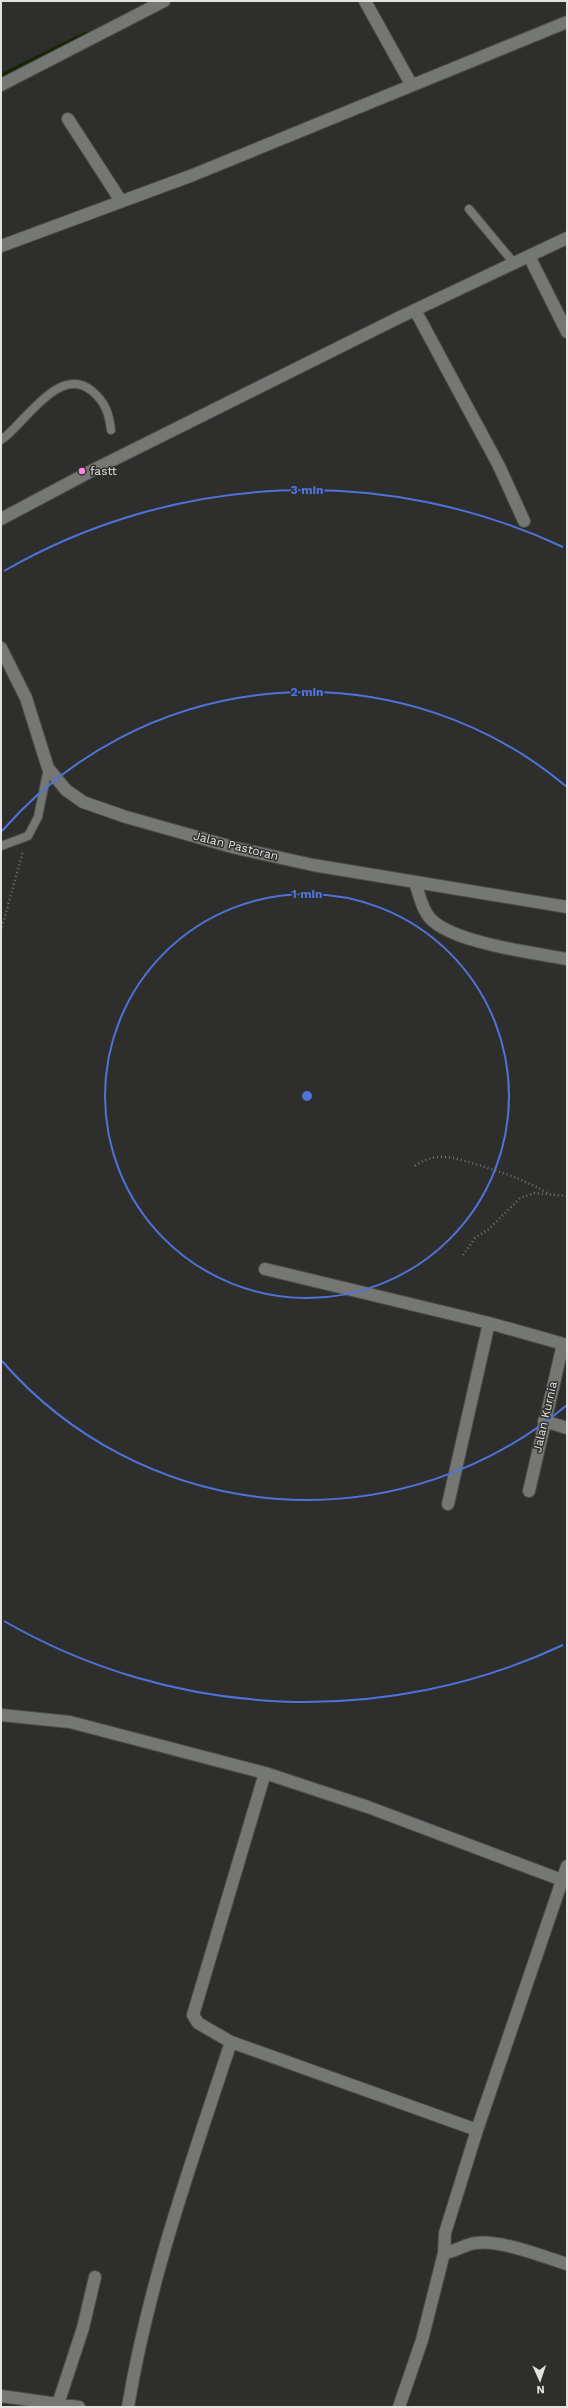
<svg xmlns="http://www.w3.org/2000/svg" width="568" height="2408" viewBox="0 0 568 2408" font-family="'Work Sans',sans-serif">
<rect width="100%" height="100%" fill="#2e2f2d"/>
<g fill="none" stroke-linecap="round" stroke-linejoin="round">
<path stroke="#172501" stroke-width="5" d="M1 76 86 34"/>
<g stroke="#4b4c4a" stroke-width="10">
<path id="service" d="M469 209 514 263
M1 440C23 426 59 363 92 391 105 402 109 413 111 430
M1 846 28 836 38 817 48 768"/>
</g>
<g stroke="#4b4c4a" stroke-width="14">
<path id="minor" d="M365 1 411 84
M1 85 164 1
M68 119 121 201
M1 246 193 175 567 22
M529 256 567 332
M415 310 499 466 524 521
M1 519 95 469 398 318 567 238
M1 648 26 698 48 768 66 790 83 802 126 817 236 848 313 865 567 907
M415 883C419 893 421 905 427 914 443 942 535 953 567 959
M265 1269 489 1323 567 1345
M544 1421 567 1428
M529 1491 563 1344
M448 1504 489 1323
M1 1715 70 1722 265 1773 368 1807 567 1882
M265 1773 193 2015 198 2023 231 2042 477 2130
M444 2253C455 2252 465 2244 476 2243 499 2239 544 2257 567 2264
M1 2396 79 2407
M58 2404 83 2328 95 2277
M128 2407C149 2280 191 2164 231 2042
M399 2407 422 2340 444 2253 445 2233 477 2130 567 1866"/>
</g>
<path stroke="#70716f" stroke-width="2.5" stroke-dasharray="1 3" stroke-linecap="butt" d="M1 931 23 851
M415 1166C438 1148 464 1161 488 1168 512 1176 529 1182 551 1195
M463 1255 475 1238 489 1229 520 1198 534 1193 567 1196"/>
<use href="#service" stroke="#757774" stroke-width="8"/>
<use href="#minor" stroke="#757774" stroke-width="12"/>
</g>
<g fill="none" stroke="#4e73da" stroke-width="2">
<circle cx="307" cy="1096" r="202"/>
<path d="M567 1405A404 404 0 0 1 2 1361M2 831A404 404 0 0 1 567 787"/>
<path d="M563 1645A606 606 0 0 1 4 1621M4 571A606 606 0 0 1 563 547"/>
</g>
<circle fill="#ff85de" stroke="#2e2f2d" stroke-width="1.5" cx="82" cy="471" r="4"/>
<g text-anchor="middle" stroke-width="3" stroke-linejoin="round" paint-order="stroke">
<g font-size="12" fill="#e2e3e1" stroke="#2e2f2d" text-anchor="start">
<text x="90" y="475">fastt</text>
</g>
<g font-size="12" fill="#e2e3e1" stroke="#2e2f2d">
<text transform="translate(236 846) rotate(14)" y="4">Jalan Pastoran</text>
<text transform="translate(545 1417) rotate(-77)" y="4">Jalan Kurnia</text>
</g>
</g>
<circle cx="307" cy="1096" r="6" fill="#4e73da" stroke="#2e2f2d" stroke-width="2"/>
<g font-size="12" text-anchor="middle" font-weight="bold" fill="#4e73da" stroke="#2e2f2d" stroke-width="3" stroke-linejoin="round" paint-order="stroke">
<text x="307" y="494">3 min</text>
<text x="307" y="696">2 min</text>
<text x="307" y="898">1 min</text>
</g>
<rect width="568" height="2408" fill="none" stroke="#e2e3e1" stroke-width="4"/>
<g transform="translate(540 2380) rotate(177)" stroke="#2e2f2d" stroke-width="3" paint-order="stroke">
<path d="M0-3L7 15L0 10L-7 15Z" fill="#e2e3e1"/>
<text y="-6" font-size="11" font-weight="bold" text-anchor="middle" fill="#e2e3e1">N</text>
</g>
</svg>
